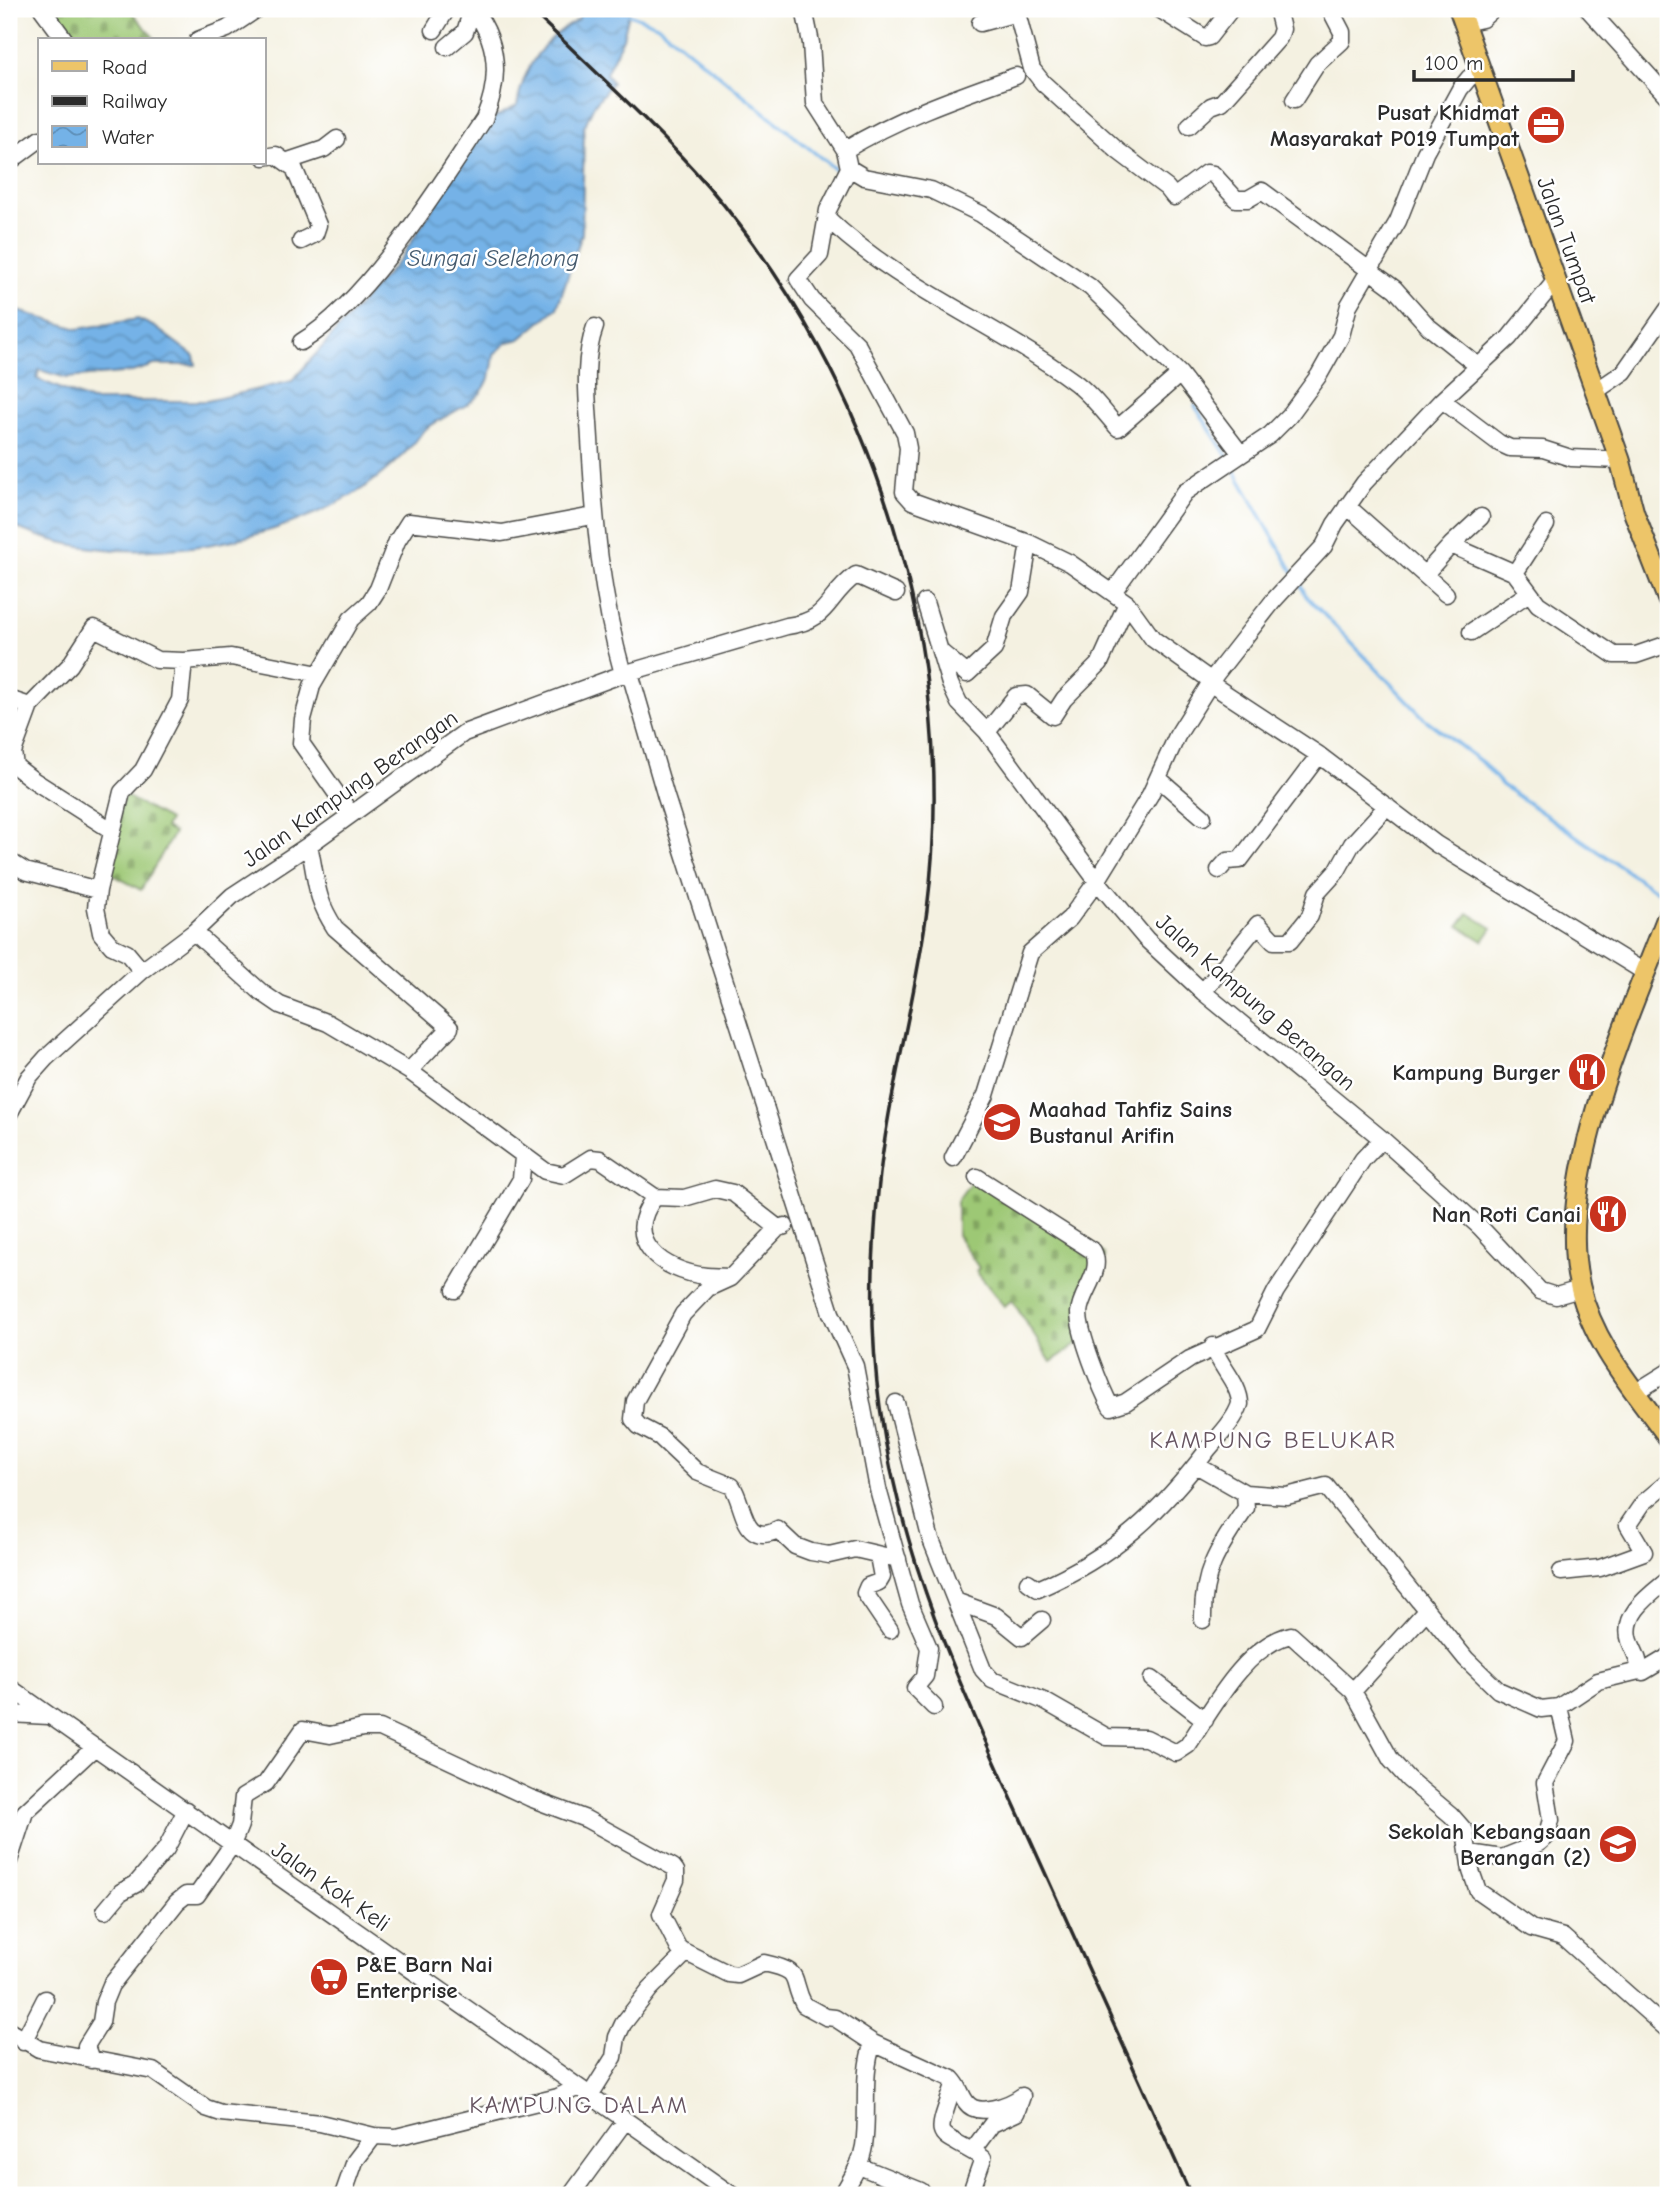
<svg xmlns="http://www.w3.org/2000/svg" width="1677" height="2204" viewBox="0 0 1677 2204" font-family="'Comic Neue',sans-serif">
<defs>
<pattern id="cemetery-stones" width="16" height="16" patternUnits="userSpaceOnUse" patternTransform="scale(1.75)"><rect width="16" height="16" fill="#9dc874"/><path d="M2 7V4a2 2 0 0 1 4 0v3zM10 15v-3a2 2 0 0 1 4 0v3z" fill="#80a35f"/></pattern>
<pattern id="water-waves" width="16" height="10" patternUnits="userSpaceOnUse" patternTransform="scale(1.75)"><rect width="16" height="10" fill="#74b2e7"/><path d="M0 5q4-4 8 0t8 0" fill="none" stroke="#5f91bb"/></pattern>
</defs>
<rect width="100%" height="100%" fill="#fff"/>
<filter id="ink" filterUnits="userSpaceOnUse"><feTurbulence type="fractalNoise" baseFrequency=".0143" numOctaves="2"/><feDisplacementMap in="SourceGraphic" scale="14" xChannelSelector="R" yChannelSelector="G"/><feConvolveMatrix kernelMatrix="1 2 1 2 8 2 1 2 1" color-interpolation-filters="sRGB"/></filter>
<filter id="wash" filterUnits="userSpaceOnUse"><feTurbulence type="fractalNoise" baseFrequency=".00686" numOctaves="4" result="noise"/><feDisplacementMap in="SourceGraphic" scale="28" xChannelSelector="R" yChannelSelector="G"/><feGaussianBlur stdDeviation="1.57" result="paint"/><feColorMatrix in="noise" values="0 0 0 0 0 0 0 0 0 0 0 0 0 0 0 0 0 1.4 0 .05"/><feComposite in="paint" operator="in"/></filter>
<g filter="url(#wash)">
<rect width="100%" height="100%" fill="#f4f1e1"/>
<path fill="url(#cemetery-stones)" stroke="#647a50" stroke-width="2" d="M46 9H129L156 40H69Z
M124 795 169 820 165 828 174 833 141 890 106 871Z
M977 1173 1104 1254 1105 1258 1083 1312 1090 1335 1051 1362 1012 1300 1004 1306 976 1271 979 1268 957 1235V1201Z"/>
<path fill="#9dc874" stroke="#647a50" stroke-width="2" d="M1468 913 1492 928 1483 941 1459 926Z"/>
<path fill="url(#water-waves)" stroke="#506e89" stroke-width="2" d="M579 9H630L623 38 606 73 612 83 594 105 584 127 582 234 557 308 520 339 508 342 494 354C490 408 457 404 423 431 420 435 417 440 413 444 398 461 373 483 352 495 259 549 109 573 9 524V308L78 329 138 319 155 327 194 356 196 365H154L132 372 67 378 39 370 37 379 91 401H207L292 381 401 258 489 120 517 106C523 66 544 38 579 19Z"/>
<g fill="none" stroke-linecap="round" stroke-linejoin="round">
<path stroke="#74b2e7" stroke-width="3.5" d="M627 13 657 25 841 174
M1195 406 1227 456
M1232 466 1293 572
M1299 581 1306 596 1425 719 1484 764 1502 785 1656 891"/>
</g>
</g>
<g filter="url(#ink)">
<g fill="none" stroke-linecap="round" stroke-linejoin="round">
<g stroke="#494946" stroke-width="19">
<path id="minor" d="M42 9 65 40
M804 9 811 43 815 103 845 150 849 168 828 210 820 255 798 279 812 300 857 344 905 433 908 448 904 492 912 501 1029 543 1070 563 1127 603 1153 639 1206 677 1211 684 1319 755 1436 844 1646 973
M1159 9 1205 38 1209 37 1231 9
M1588 9 1668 97
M980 23 1017 13 1032 69 1043 83 1118 151 1167 188 1174 197 1206 173 1213 174 1236 199H1248L1262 191 1395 289 1429 327 1478 366
M1464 23 1482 19 1493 9
M434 30 447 9
M198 40 227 29 257 9
M447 47 465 32 472 9
M1294 100 1317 64 1342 41V32L1330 9
M1189 126 1211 106 1222 102 1279 38 1282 29 1277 9
M845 150C899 117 957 97 1016 76
M264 157 276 155 294 168 318 225 315 234 301 241
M288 161 324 149 337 139
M9 162 40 139
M849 168 864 177 931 190 981 214 1090 287 1180 374 1241 454
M826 217C897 286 994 323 1073 381 1090 393 1104 412 1118 428L1180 374
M595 327C582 362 588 402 590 439 594 519 601 597 623 674
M301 342C368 302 440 185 484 119 500 81 500 43 473 9
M1596 391 1624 372 1668 309
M1442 400 1499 443 1510 448 1543 449 1571 458 1620 460
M1347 506 1446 594
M1451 545 1481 517
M1426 573 1451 545 1515 573 1538 604 1614 655H1636L1668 644
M1515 573 1546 525
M1113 592 1185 492 1270 435 1289 416 1319 375 1341 336 1349 305 1398 221 1425 153 1460 89 1469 78 1481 71
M925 602 950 684 959 703 987 732 1097 881 1146 939 1203 992 1382 1139 1480 1227 1540 1291 1556 1296 1580 1289
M1471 632 1529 593
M942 653 967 674 994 649 1004 616 1021 592 1029 543
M630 673 666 797 801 1219 831 1313 855 1366 878 1489 910 1604 929 1648 925 1676 915 1688 934 1707
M9 699 30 706 13 752 15 766 33 780 108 828 112 834
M30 706 70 665 94 628 157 660 184 661
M987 732 1016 696 1027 695 1053 716 1064 699 1100 663 1127 603
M1159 779 1203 817
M351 814 301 743 303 719 312 686 351 619 369 603 378 589 397 541 409 522 502 533 593 516
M309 845C317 880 314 896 335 928L450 1028 409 1071
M9 861 25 871 98 890
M1219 870 1227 861 1240 860 1319 755
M194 932 261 992 280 1005 328 1023 409 1071 545 1171 564 1175 591 1158 600 1159 655 1197 684 1198 715 1189 733 1193 778 1228
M142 971 127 953 112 946 101 933 96 908 98 890 122 792 143 770 180 700 184 661 231 657 319 674
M1203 992 1258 924 1274 941H1290L1310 916 1317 893 1337 871 1352 844 1387 806
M9 1114 29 1077 46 1058 142 971 194 932 232 896 309 845 464 733 623 674 787 626C831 620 825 597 856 575L896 593
M953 1158 986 1095 1030 953 1070 918 1097 881 1150 795 1177 736 1216 674 1274 600 1324 546 1335 524 1364 483 1442 400 1509 338 1556 280
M977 1177 1093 1251C1104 1272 1080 1292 1079 1313 1079 1333 1101 1389 1111 1407L1126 1402 1190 1359 1257 1329 1276 1291 1363 1159 1382 1139
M655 1197C621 1240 662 1271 706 1276 714 1277 720 1276 728 1277
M785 1226 778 1228 730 1278 708 1288 683 1314 635 1401 633 1419 639 1426 660 1437 697 1472 732 1486C745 1505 742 1547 778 1530L795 1546 811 1552 829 1555 855 1549 898 1559
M455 1290 521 1179 523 1157
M1636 1392 1668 1372
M896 1403 930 1537 983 1670 992 1680 1044 1701 1107 1737 1146 1738 1176 1753 1188 1745C1212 1709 1246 1645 1291 1635L1353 1691 1391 1760 1408 1779 1451 1815 1465 1831 1471 1871 1478 1891 1531 1928 1563 1937 1668 2030
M1196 1465 1245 1493 1287 1496 1326 1486 1466 1659 1498 1690 1541 1709 1559 1707 1598 1681 1639 1671C1640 1659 1634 1652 1630 1641 1621 1614 1650 1595 1668 1580
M878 1556 882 1577 879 1582 868 1586 865 1593 890 1630
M1561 1572 1600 1568 1644 1552 1628 1525 1643 1503 1668 1482
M1028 1582 1038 1589C1114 1556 1160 1513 1209 1448 1220 1435 1235 1420 1240 1404 1240 1384 1219 1366 1213 1346
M958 1602 996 1616 1022 1637 1042 1620
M1203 1620C1202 1570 1219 1548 1246 1508L1245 1493
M1643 1672 1668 1657
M1152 1679 1205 1720
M9 1687 732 2195
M1353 1691 1426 1611
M9 1714 49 1716
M1470 1853 1502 1858 1539 1843 1546 1837 1551 1820 1545 1783 1567 1741 1559 1707
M9 1861 25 1812 95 1747
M105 1911 121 1892 136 1884 166 1849 186 1810
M9 2031 39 2049 153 2071 206 2108 221 2113 320 2123 374 2136 396 2137 558 2097 576 2088
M23 2042 45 1999
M91 2060 86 2046 101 2022 104 2002 111 1985 177 1902 186 1895H197L232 1845 240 1825 243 1797 266 1783 303 1730 330 1735 363 1728H380L530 1798 586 1819 673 1867 676 1871V1880L661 1914 679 1949 729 1974 738 1975 764 1963C805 1972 789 1977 804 2005L826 2017 835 2018 873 2043 952 2079C960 2087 960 2094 966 2102 977 2118 1010 2105 1022 2096
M952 2079 954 2085C934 2145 934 2127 983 2158L970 2195
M589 2097 614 2057 617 2037 623 2024 650 1989 686 1953
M972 2151 992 2124 1016 2113 1022 2096
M859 2166 921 2191
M343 2195 355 2161 374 2136
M571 2195 625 2121
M842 2195C851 2179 861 2165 864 2146 869 2113 861 2075 873 2043"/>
</g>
<g stroke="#494946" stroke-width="23">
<path id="major" d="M1459 9 1620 460 1634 513 1668 600
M1668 915C1629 1017 1553 1179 1580 1287 1593 1344 1635 1391 1668 1437"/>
</g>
<use href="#minor" stroke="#fff" stroke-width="16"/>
<use href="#major" stroke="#edc569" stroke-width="19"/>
<path stroke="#2b2b2b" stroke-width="3.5" d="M530 9C590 67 653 123 708 186 877 383 960 653 927 910 915 1004 887 1097 878 1192 871 1263 870 1337 880 1407 900 1559 965 1697 1028 1835 1082 1955 1136 2075 1191 2195"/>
</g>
</g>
<defs>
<g id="office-disc" transform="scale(2.0125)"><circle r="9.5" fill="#c8321e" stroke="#fff"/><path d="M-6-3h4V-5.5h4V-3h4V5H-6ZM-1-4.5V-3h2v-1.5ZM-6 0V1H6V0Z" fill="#fff"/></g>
<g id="restaurant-disc" transform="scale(2.0125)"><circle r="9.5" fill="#c8321e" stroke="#fff"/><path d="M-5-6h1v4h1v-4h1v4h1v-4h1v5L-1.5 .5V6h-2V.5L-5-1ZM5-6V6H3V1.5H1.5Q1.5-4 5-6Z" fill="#fff"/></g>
<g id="school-disc" transform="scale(2.0125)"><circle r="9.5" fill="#c8321e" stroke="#fff"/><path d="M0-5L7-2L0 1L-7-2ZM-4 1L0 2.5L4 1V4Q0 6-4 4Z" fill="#fff"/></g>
<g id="supermarket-disc" transform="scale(2.0125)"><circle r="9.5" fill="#c8321e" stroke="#fff"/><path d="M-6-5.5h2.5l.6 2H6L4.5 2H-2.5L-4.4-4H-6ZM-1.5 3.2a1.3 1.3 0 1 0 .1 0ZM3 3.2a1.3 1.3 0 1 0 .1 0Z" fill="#fff"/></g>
</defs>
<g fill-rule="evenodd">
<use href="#office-disc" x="1546" y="125"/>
<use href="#restaurant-disc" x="1587" y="1072"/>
<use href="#school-disc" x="1002" y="1122"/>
<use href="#restaurant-disc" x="1608" y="1214"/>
<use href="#school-disc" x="1618" y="1844"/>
<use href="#supermarket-disc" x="329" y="1977"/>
</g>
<g text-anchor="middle" stroke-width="5" stroke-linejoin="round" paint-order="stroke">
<g font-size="23" font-weight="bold" fill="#2b2b2b" stroke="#fff" text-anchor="end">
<text x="1519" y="120">Pusat Khidmat<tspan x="1519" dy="26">Masyarakat P019 Tumpat</tspan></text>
<text x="1560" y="1080">Kampung Burger</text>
<text x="1029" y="1117" text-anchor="start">Maahad Tahfiz Sains<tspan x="1029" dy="26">Bustanul Arifin</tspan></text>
<text x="1581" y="1222">Nan Roti Canai</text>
<text x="1591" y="1839">Sekolah Kebangsaan<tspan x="1591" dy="26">Berangan (2)</tspan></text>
<text x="356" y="1972" text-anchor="start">P&amp;E Barn Nai<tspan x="356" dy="26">Enterprise</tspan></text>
</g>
<g font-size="23" fill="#2b2b2b" stroke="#fff">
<text transform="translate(1567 240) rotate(70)" y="8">Jalan Tumpat</text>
<text transform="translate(350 788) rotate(-35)" y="8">Jalan Kampung Berangan</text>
<text transform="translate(1256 1002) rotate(41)" y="8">Jalan Kampung Berangan</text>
<text transform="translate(331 1886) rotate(35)" y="8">Jalan Kok Keli</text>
</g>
<g font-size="24" font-style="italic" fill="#455a6d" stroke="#fff">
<text x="493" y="266">Sungai Selehong</text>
</g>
<g font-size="24" letter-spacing="2" fill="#675561" stroke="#fff">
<text x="1273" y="1448">KAMPUNG BELUKAR</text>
<text x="579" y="2113">KAMPUNG DALAM</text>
</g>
</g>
<rect width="1677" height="2204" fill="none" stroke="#fff" stroke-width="35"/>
<rect x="38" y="38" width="228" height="126" fill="#ffffff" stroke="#aaaaaa" stroke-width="2"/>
<rect x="52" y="61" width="35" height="10" fill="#edc569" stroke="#aaaaaa" stroke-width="2"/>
<text x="102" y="74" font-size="21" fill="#2b2b2b">Road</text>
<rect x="52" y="96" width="35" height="10" fill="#2b2b2b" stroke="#aaaaaa" stroke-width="2"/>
<text x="102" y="108" font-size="21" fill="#2b2b2b">Railway</text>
<rect x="52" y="126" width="35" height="21" fill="url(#water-waves)" stroke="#aaaaaa" stroke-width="2"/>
<text x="102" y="144" font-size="21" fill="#2b2b2b">Water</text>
<path d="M1414 70v10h159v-10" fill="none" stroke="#2b2b2b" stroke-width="3.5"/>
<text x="1425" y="70" font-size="21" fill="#2b2b2b" stroke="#ffffff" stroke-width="5" paint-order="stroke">100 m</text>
</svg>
